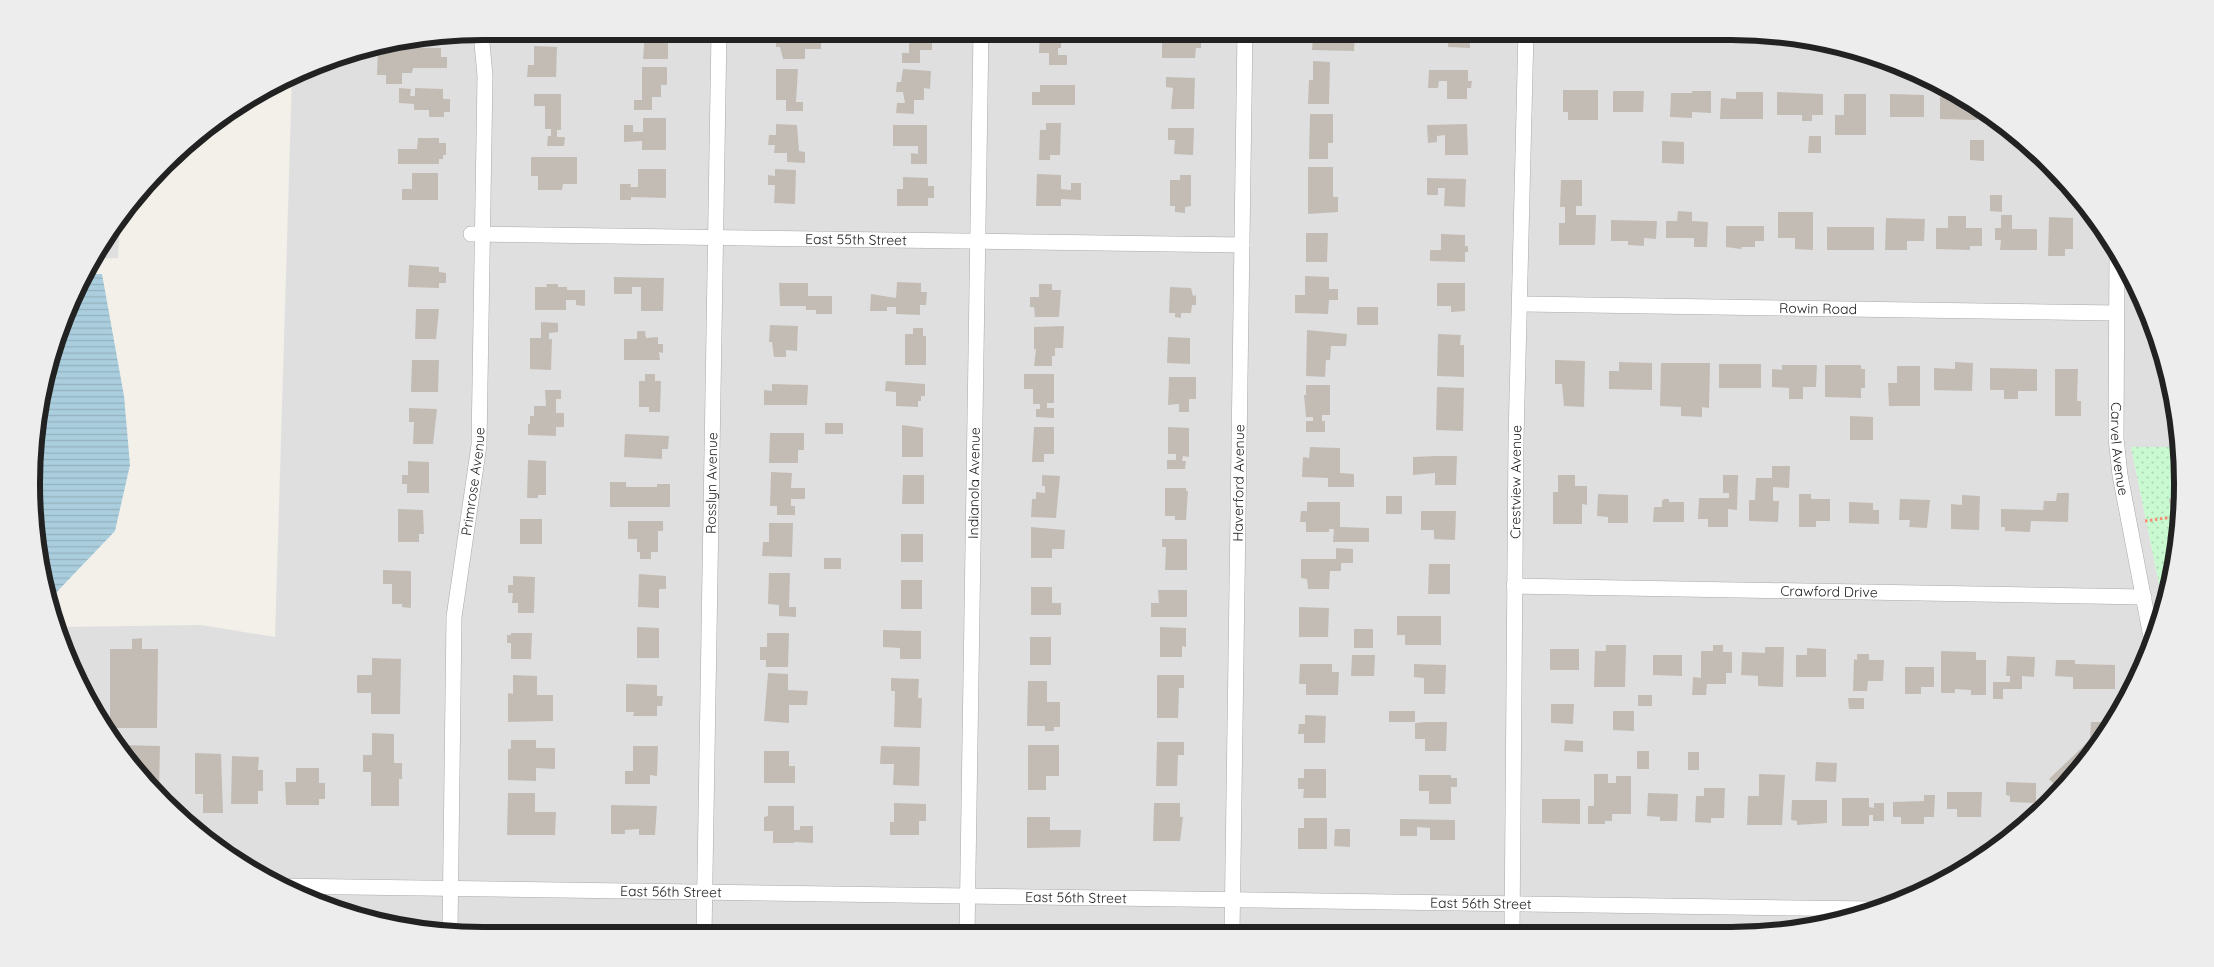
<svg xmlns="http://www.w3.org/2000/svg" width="2214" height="967" viewBox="0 0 2214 967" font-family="Quicksand,sans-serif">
<defs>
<pattern id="park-dots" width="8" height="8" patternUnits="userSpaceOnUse" patternTransform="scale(1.25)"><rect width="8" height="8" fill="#c8f9d1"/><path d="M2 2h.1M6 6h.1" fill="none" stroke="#acd5b3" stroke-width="1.8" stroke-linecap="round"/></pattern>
<pattern id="water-rules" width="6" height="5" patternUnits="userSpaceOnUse" patternTransform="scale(1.25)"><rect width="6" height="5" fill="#abcede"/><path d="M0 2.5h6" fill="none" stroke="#93b1be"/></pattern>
</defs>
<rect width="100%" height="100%" fill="#f2f0e9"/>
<path fill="#e0dfdf" d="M484 31H1731L1876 55 1957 92 2029 144 2089 208 2136 284 2167 367 2181 447H2131L2164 608 2159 629 2106 735 2028 824 1904 901 1790 932 484 936 338 912 258 875 186 824 92 710 61 627 201 625 275 637 292 76 338 55Z
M120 223 118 258 91 259 92 257Z"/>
<path fill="url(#park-dots)" d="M2131 447H2181L2179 543 2164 608Z"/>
<path fill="url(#water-rules)" d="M86 274H102L124 396 130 465 115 531 50 599 40 571 31 483 40 396Z"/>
<path fill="#c3bcb5" d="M645 31H668V59H643Z
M905 31H932V50H920V63H902V53H909V43H900V33Z
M1040 31H1061V48H1058V55H1067V65H1049V53H1039Z
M1162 31H1196V41H1201V48H1196L1195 58H1162Z
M1330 31H1355L1354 51 1312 50 1313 35H1330Z
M1419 31H1442L1441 37 1419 35Z
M1449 31H1470V48L1448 47Z
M806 32H821V49H805V59H783L780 47H776V36L806 34Z
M534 46 557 47 556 77H527L528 65H534Z
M390 47 441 48V57H447V68H413L412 73H402V84H386V75H377L378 49Z
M1313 61 1330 62 1329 104H1308L1309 80H1313Z
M642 67H667V85H661V97H652V110H634V100H642Z
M776 69H798L796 102H803V111H786V100H776Z
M903 69 931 71 930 89 924 88V100H914V114L896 113 897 103H905L903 92H896L897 82H901Z
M1429 70H1468V81H1472L1471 88H1467V99H1447V81H1439L1438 88H1428Z
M1166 77 1195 78 1194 109H1171L1173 88 1166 87Z
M1040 85H1075V105H1032V92H1040Z
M399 88 411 89 410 96H415V88L443 89V99H450V112H444V117H429V110H414V104L399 103Z
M1563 90H1598V120H1568V112H1563Z
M1613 91H1644L1643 112H1613Z
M1692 91H1711V113L1692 112V118L1670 117 1671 93H1692Z
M1736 92H1763V119H1720L1721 98 1736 99Z
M1777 92 1823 94V115H1812V121H1802V115H1777Z
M534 94H561V130H557V137H565L564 146H547L548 136H551V129H545V106H534Z
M1844 94H1866V135H1835V115H1844Z
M1890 94 1924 95V117H1890Z
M1940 97H1964L1977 106V120L1940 119Z
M1310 114H1333V143H1328V159H1309Z
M643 118H666V150H642V141L624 142V125H633V132H643Z
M1999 122 2006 128 2015 134H1999Z
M1046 123H1061L1060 155H1050V160H1039L1040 130H1046Z
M776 124 797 125 799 151 805 152V163L787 162V153H774L775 145H768L769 135H776Z
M1467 124 1468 155H1445V135L1437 136V142L1428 143 1427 125Z
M893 125H927V164H911V153L918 154V146H893Z
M1168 128H1194L1193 155 1174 154 1175 140H1168Z
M1809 136H1821V153H1808Z
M418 138H439V143H446V155H443V159H439V164H398V149H417Z
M1970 140H1984V161L1970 160Z
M1662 141 1684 142V164L1662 163Z
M531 157H577V184H563L562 190H538V176H531Z
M1308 167H1333V197H1338V212L1308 214Z
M638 169H666V198L631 197V200H620V184H631L630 187H638Z
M775 169 796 170 795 204 774 203 775 185H768V175L775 176Z
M412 173H438V200H402V189H412Z
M1037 174 1061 175V189L1071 190V183H1081V200L1061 199V206H1036Z
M1180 175H1191V206L1185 207V213L1175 212V206H1170V180H1180Z
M903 177 928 178V186H934V198H928V206H897V189H903Z
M1427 178 1466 179 1465 207 1444 206 1445 188H1438V195H1427Z
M1561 180H1582V206H1576V215H1596L1595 245H1559V223H1565V207H1560Z
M1990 195H2002V212L1990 211Z
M1678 211 1692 212V221L1708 222 1707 247H1694V238H1666V221H1677Z
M1778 212H1813V250L1795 249V238H1778Z
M2001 215H2012V229H2037V250H2000L2001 240H1995V228H2001Z
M1948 216H1966V228H1982V246H1970V250L1936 249V228H1948Z
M2049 217 2073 218V249H2065V256H2048Z
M1886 218 1925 219 1924 241H1907V250H1885Z
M1611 220 1657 221 1656 239 1644 238V246L1628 245V241H1611Z
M1726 226H1764V241H1755V247H1742L1741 249 1726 247Z
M1827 227H1874V250H1827Z
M1306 233H1328L1327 262H1306Z
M1441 234 1465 235V246H1468V252H1465V262L1430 261V250H1441Z
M409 265 439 267V272L446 273V283H439V288L408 287Z
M1305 276 1329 277V289H1338V300H1329L1328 314 1295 313V295H1305Z
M614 277 664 278 663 311H641V287H632V294H614Z
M897 282 921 283V292H927L926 305H920V315L896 314V307H887V311H870L871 294 896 298Z
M779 283H808V296H832V314H816V310H806V306H780Z
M1437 283H1465V311L1451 312V306H1437Z
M546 284H558V287H567V290H585V306L576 305V300H566V310H535V287H547Z
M1039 284H1052V290H1061L1059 317H1035L1034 307H1030V297H1039Z
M1170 287 1191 288 1193 296 1196 295V305H1192L1191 313H1181V318L1175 317V313H1169Z
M1357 307H1378V325H1357Z
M416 309H439L436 339H415Z
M541 322 558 323V332L549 333V339H552L551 370 530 369V338H541Z
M770 325 798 326 797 351 786 350V357H774L772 342H769Z
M1064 326 1063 348H1055V356H1052V366H1034L1036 349H1034V327Z
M913 328H923V336H926V365H905V334H913Z
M1307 330 1347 334 1346 346H1331L1330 360H1326L1325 377 1306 376Z
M637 331H645L646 338 658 337V344H663V353L659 352 660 360H624V339H637Z
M1438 334 1461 335 1460 345H1464V377L1437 376Z
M1168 337 1190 338V364L1167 363Z
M412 360H439L438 392H411Z
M1555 360 1585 361 1584 407 1564 406 1562 384H1555Z
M1619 362 1652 363V390L1609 389V371H1619Z
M1955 362 1973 363 1972 391 1934 390V368L1955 369Z
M1661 363H1710L1709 408 1702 407V417L1681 416V407L1660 406Z
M1719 364H1761V388H1719Z
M1782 365H1817L1816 387H1803V399H1789V388L1772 387V369L1782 370Z
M1825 365H1861V369H1865V388H1861V398L1825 397Z
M1897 366H1920V406H1889L1888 383H1897Z
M1990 368 2037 369V391H2018V399H2004V390H1990Z
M2055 369H2078L2077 401H2081V416H2055Z
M645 374H655V381H661L660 412H649V407H639V381H645Z
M1024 374H1054V403H1047V408H1054V418L1036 417V409H1040V404H1033V389H1024Z
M1169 377H1196V399H1189V412H1179V404L1168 405Z
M886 381 925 384V396H921V401H918V407L896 406V392L885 391Z
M772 384 808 385 807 405H764V390L772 391Z
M1306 385H1330V415H1322V421H1325V432H1306V421H1313V417H1306L1304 395H1306Z
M1437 387 1464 388 1463 431 1436 430Z
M545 390H561V399H556V413H564V427H556V436L528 435V424H530V416H534V406H546Z
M409 408 437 409 433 444H413L414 422H409Z
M2174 411H2175L2180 445 2173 444Z
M1850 416 1873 417V440H1850Z
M825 423H843V434H825Z
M902 425 923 428V457H902Z
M1034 427H1054V454H1044V462H1032Z
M1168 427 1189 428V457L1183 456 1182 461H1186L1185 469H1167V460H1176V454H1168Z
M770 433H804V450H798V463H769Z
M625 434 669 436 668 449H662V459L624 457Z
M1310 447 1340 448V473L1354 474V487H1328V478L1302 477 1303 457 1309 458Z
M1436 456H1457L1456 485H1435V473L1413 475V457Z
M528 460 546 461V495H538V498H527Z
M408 461 429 462V493H407V484H402V475H408Z
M1772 466H1790L1789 488 1773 487V501H1779L1778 522 1749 521V500H1755L1756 478H1772Z
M771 472 792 473 791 488H805V499H791V506H795V515H777V506H770Z
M903 475H924V504H902Z
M1042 475 1060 476 1056 518 1031 517 1032 499H1036V492L1045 493V486H1042Z
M1558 475H1575V486H1587V505L1582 504V524H1553V492H1558Z
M1723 475H1738L1737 510 1728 509V527H1708V519H1698L1699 498H1729V493H1723Z
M610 482H626V487H657V484H670V507H610Z
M1165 488H1186V491H1188L1186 520H1175V516H1165Z
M2057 493H2069L2068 522 2031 521 2030 532 2005 531V527H2001V509L2043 510 2044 501H2056Z
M1598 494 1628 495V523H1608V517L1597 516Z
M1799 494H1811V499H1830V521H1816V527H1799Z
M1962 495 1980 496 1979 530 1951 529V504L1962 505Z
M1386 496H1402V514H1386Z
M2178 497 2180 510 2171 512 2169 499Z
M1664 499H1669V502H1684V522H1653L1654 507H1662V501Z
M1900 499 1930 500 1927 528 1909 527 1910 520H1899Z
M1307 502H1340V527L1369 528V542H1333L1334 529H1329V532H1306V522H1300L1301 511H1307Z
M1849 502 1873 503V510H1879V524L1849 523Z
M398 509 423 510 424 534H419V542H398Z
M1421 511H1456L1455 540 1434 539V530H1421Z
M520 519H542V544H520Z
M628 521H663V531H658V552H651V559H640V552H637V539H628Z
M769 523H793L792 557 762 556 763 542H769Z
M1031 527 1065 530 1064 549H1052V558H1031Z
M901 534H923V562H901Z
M1162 539H1187V570H1165L1166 547H1162Z
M1336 548 1353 549V563H1341V571H1330L1329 589H1308L1307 579 1301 578V559H1336Z
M824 558H841V569H824Z
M1429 564H1450V594H1428Z
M383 570 411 571V608L402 607V604H392V584H383Z
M769 573H790L789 607H796V617L779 616V605L768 604Z
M639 574 666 576V589H659V608L638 607Z
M513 576 535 577 534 613H518V603H512L513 593H508V585H513Z
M901 580H922V609H901Z
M1031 587H1052V603H1061V615H1031Z
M1158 590H1187V617H1151V603H1159Z
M1299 607 1329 608 1328 637H1299Z
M1397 616H1441V645H1405V635H1397Z
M637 627 659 628V658H637Z
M1160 627 1186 628V647L1182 646V657H1160Z
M1354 629H1373V648H1354Z
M883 630 921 631V659H900V648L883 647Z
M511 633H532L531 659H511V643H507V635H511Z
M767 633H789L788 667H766V660H760V647H767Z
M1030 637H1051V665H1030Z
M142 638V649H158L157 728H110V649H132V639Z
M1606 645H1626L1625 687H1594L1595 651H1606Z
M1713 645H1723V652H1732V673H1726V684H1707L1706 695H1692L1693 677 1701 678V651H1713Z
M1765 647H1784L1783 687 1758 686V676L1741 675 1742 652 1765 653Z
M1807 648 1826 649V677H1796V655H1807Z
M1550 649H1579V670H1550Z
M1941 651 1976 652V660H1986V695H1971V690L1955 689V693H1941Z
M1857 654H1869V660H1884L1883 681H1868L1867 691H1853L1854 659 1857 660Z
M1352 655H1375L1374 676H1351Z
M1653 655H1682V676L1653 675Z
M2007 656 2035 657 2034 677 2022 676V689H2003V699H1993V682H2010V676H2006Z
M372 658 401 659 400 714H371V693H357V675H372Z
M2056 660H2075V664L2115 665V689H2073V677L2055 676Z
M1300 664H1332V672H1339L1338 695H1306V684H1299Z
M1414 664 1446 665 1445 694H1424V678L1414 677Z
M1905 667H1934V687H1921V694H1905Z
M768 673 788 674V690L808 691 807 705H789V723L764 721Z
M513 675 537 676V695H553V721L508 722V693L513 694Z
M1157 675H1184V688H1179L1178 718H1157Z
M891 678 919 679 918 698H922L921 728 894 727 895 691H891Z
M1028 681H1047V702H1060V727H1054V731H1045V726H1027Z
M626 684 657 685V696H663L662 706H657V716H633L634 712H626Z
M1638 695H1652V706H1638Z
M1848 698H1864V709H1849Z
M1551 704H1574L1573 724 1551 723Z
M1389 711H1415V722H1389Z
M1613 711H1634V731L1613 730Z
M1305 715 1326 716 1325 743H1304V734H1298L1299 724H1305Z
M1425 722H1447L1446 751H1425V739H1415V723Z
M2091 722H2113L2106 735 2059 789 2049 779 2090 740Z
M372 733 394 734V763H402V779H399V806H371V772H363V755H372Z
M511 740H536V748H555V769L536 768V781L508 780V749H511Z
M1565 740 1583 741V752L1564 751Z
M1157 742H1184V755H1178L1177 786H1156Z
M121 745 160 746 159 791Z
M1028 745H1059V776H1046V790H1028Z
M633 746H658L657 776 650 775V784H625V771H633Z
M881 746 920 747 919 786 893 785 894 764H880Z
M764 751H789V766H795V783H764Z
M1637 751H1649V769H1637Z
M1688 752H1699V770H1688Z
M195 753 221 754 223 813H203V794H195Z
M232 756 259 757 258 770H263V791H258V804H231Z
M1816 762 1837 763 1836 782 1815 781Z
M296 768H319V783H325V799H319V805H286L285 782H296Z
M1304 769H1326V798H1303L1304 789H1298V778H1304Z
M1594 774H1608V783H1616V776H1631V814H1612V821H1605V824H1588V806H1594Z
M1759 774 1785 775 1782 825H1747L1748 796H1759Z
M1419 775H1451V778H1457V787H1451V804H1429V791H1419Z
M2006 782 2036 783V803L2010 802V796L2006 795Z
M1704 788H1725L1724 818H1711V823L1695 822 1696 796H1704Z
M1947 792H1982L1981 817H1957V809H1947Z
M508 793H535V812H556L555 835H507Z
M1648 793 1678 794 1677 821H1660V817L1647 816Z
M1924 795H1935L1934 817H1924V824H1901V817H1893V802L1924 801Z
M1842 798H1869V807L1874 808V803H1884V821H1873V815H1869V826H1842Z
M1542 799H1580V824L1542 823Z
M1792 800H1827V823L1797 825V821L1791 820Z
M894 803 926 804V821H919V835H890V822H894Z
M1154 803H1180V817H1183L1180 841H1153Z
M611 805 657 806 655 835H639V829L625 830V834H611Z
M768 806H794V830H800V826H813V843L794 842V843H773V831H764V817L768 816Z
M1027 817H1050V830H1081L1080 847 1027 848Z
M1304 818H1327V849H1298V828H1304Z
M1400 819 1455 820V840H1430V828L1417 827V836H1400Z
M1335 829H1350V847L1334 846Z
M589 932 627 933V935H589Z"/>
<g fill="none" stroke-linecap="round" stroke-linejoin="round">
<g stroke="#a9a9a9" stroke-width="16">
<g id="minor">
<path d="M1539 31 1751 35"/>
<path id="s1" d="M471 234 1242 245"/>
<path id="s2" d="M2117 253 2116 438 2120 475 2152 642"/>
<path id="s3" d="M1520 304 2116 313"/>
<path id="s4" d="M1514 586 2144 597"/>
<path id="s5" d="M280 886 1873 909"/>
<path id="s6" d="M450 930 454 617 479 445 485 76 481 32"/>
<path id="s7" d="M1512 933 1516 440 1526 31"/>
<path id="s8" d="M967 934 981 31"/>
<path id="s9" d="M1232 934 1245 31"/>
<path id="s10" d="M704 935 719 31"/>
</g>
</g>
<path stroke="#f88c73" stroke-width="3" stroke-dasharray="2.5 2.5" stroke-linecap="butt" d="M2145 521 2180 516"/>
<use href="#minor" stroke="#fff" stroke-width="15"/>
</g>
<g text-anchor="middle" stroke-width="4" stroke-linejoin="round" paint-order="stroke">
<g font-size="14" fill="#222" stroke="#fff">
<text dy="5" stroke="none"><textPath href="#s1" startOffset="385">East 55th Street</textPath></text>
<text dy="5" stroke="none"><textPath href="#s3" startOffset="298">Rowin Road</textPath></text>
<text dy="5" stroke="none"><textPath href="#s2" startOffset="196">Carvel Avenue</textPath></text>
<text dy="5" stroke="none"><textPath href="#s6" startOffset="450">Primrose Avenue</textPath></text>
<text dy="5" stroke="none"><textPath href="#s9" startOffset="451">Haverford Avenue</textPath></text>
<text dy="5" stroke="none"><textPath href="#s7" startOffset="451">Crestview Avenue</textPath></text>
<text dy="5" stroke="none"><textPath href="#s10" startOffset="452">Rosslyn Avenue</textPath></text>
<text dy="5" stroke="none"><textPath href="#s8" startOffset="451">Indianola Avenue</textPath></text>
<text dy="5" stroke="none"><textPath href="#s4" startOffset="315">Crawford Drive</textPath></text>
<text dy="5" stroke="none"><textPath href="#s5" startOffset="391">East 56th Street</textPath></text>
<text dy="5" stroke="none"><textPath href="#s5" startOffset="796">East 56th Street</textPath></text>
<text dy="5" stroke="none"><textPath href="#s5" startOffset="1201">East 56th Street</textPath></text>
</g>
</g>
<path d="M0 0H2214V967H0ZM483 40H1731A443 443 0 0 1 2174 483V484A443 443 0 0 1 1731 927H483A443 443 0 0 1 40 484V483A443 443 0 0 1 483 40Z" fill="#ededed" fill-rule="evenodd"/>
<path fill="none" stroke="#222" stroke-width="6" d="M483 40H1731A443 443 0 0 1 2174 483V484A443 443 0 0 1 1731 927H483A443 443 0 0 1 40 484V483A443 443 0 0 1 483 40Z"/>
</svg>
